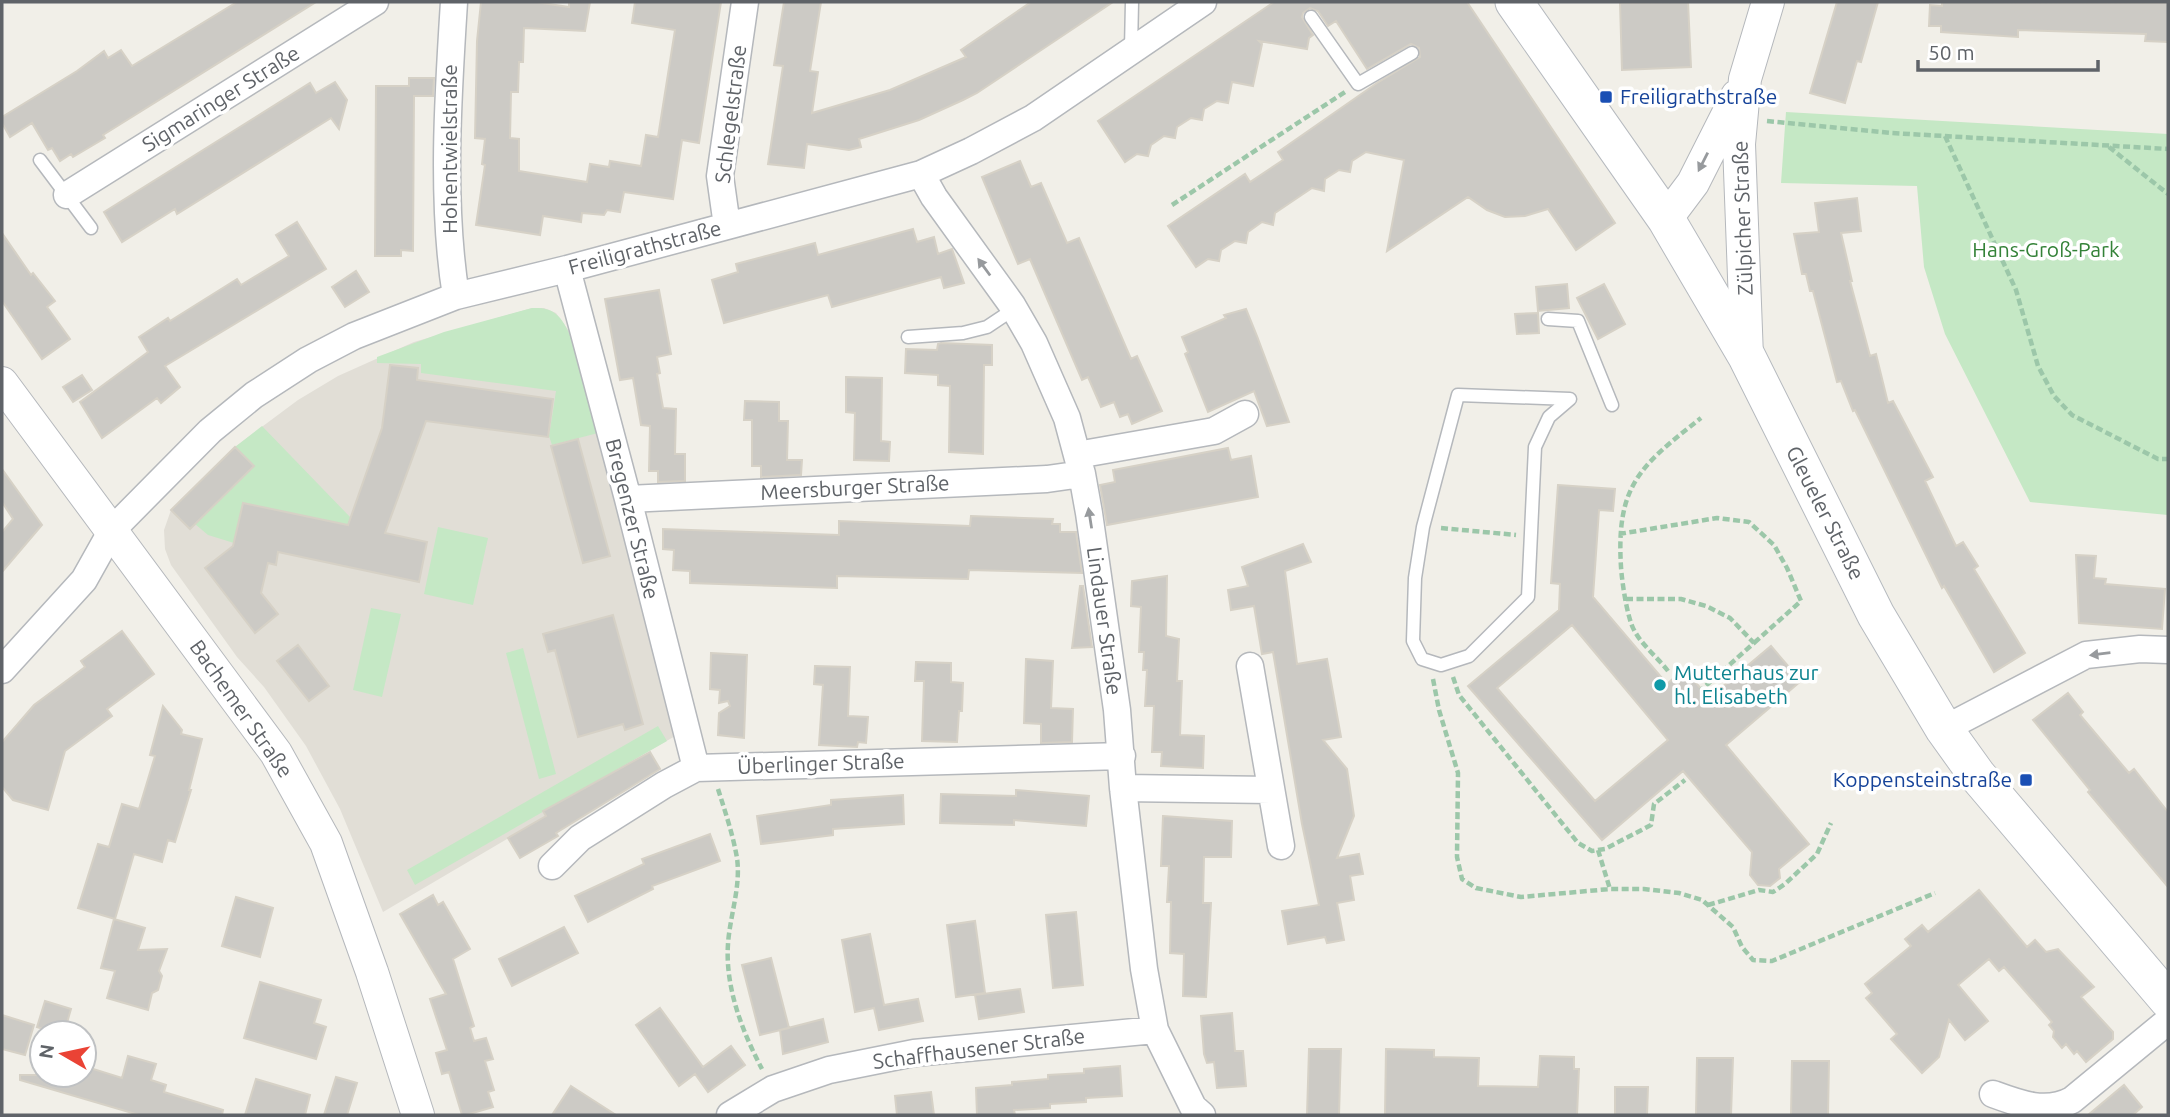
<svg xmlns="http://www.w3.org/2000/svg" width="2170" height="1117" viewBox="0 0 2170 1117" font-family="Ubuntu,sans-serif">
<rect width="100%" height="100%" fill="#f1efe8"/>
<path fill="#e1ded6" d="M532 308H544L556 313 571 334 677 735 544 811 546 816 383 912 340 809 306 746 264 687 237 657 171 565 165 549 164 530 171 510 235 447 298 400 338 376 414 342Z"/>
<path fill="#c5e8c5" d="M1786 112 2168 134V515L2030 502 1945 334 1924 267 1917 186 1781 183Z
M532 308C541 308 550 308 557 315 577 332 590 405 598 433L552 445 549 436 556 391 421 373V364L377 363V357L444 332Z
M262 426 351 518 349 525 243 503 234 543 208 535 195 524 253 466 235 447Z
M438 527 488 538 473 605 424 594Z
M371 608 401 614 382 697 353 690Z
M523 648 556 774 539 779 506 653Z
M658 726 667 741 415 885 407 870Z"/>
<path fill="#cccac5" stroke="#d6d1c6" stroke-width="2" fill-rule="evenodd" d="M237 2H316L103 135 105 138 73 157 71 154 60 161 52 148 48 150 32 123 10 137 2 123V117L77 71 104 51 108 58 121 50 132 66Z
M481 2H536L569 7V2H590L585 31 524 28 523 62H519L518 92H511L510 138 519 139V171L587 182 590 164 609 167 610 161 641 166 646 135 658 137 675 30 632 23 635 2H721L699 143 682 140 673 199 624 192 620 212 607 210 604 215 582 213 581 222 543 216 540 235 476 225 485 165 482 164 485 139 475 138 477 41Z
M784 2H821L810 71 818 72 812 113 890 90 966 57 961 50 1031 2H1113L977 93 963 100 919 120 859 139 861 147 849 150 807 144 804 168 768 164 783 66 774 65Z
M1274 2H1467L1615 223 1576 250 1548 209 1525 216 1505 217 1487 210 1468 197 1387 251 1404 160 1366 152 1352 161 1350 172 1339 170 1325 179 1324 191 1312 188 1275 213 1273 225 1262 222 1248 232 1246 243 1235 241 1221 250 1219 261 1208 259 1196 267 1168 226 1245 174 1250 182 1283 160 1278 152 1377 83 1420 57 1419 48 1411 44 1367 69 1336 21 1328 26 1318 11 1310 8 1303 13 1302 17 1313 35 1309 38 1307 49 1259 41 1262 44 1253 86 1232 82 1228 103 1217 101 1204 109 1202 120 1191 118 1177 127 1175 138 1164 136 1151 145 1148 156 1137 154 1125 162 1098 121Z
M1688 2 1691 67 1622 70 1620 3Z
M1837 2H1878L1861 62 1857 61 1845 103 1810 93Z
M1942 2 2168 3V42L2145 41 2146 34 2018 30V37L1941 32V26H1929L1930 5 1942 6Z
M409 78H434L433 96H414L413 251 401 250V256H375L376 86H409Z
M335 82 347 100 339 129 331 118 177 214 175 209 122 242 104 212 310 83 316 93Z
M1020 161 1031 187 1041 183 1067 243 1079 238 1131 359 1137 356 1162 411 1132 424 1128 414 1120 417 1114 402 1101 407 1088 377 1082 380 1030 259 1018 264 982 177Z
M1857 198 1861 231 1841 233 1852 281H1850L1870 356 1876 354 1888 403 1893 401 1933 477 1925 481 1956 546 1963 542 1978 566 1974 569 2025 653 1994 672 1944 586 1942 588 1855 410 1853 411 1841 381 1837 382 1813 291H1810L1806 274H1802L1794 234 1819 232 1815 203Z
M297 222 326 269 165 366 180 387 161 403 157 398 102 438 80 402 148 352 139 337 168 318 170 321 237 279 241 285 289 256 276 235Z
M913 229 917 242 934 237 938 254 952 249 964 283 944 288 941 277 832 307 828 295 724 323 712 280 738 272 736 264 815 243 818 255Z
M2 233 31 275 33 273 55 301 47 307 70 339 42 359 2 301Z
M356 271 369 292 345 307 332 287Z
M1567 284 1569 308 1538 311 1536 287Z
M1604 284 1625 324 1598 339 1577 298Z
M659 290 671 354 657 357 660 373 657 374 663 408 676 409 675 454H685V481L658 482V471H649L650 426 641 425 633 378 620 380 605 299Z
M1246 309 1257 336 1289 422 1267 426 1254 391 1208 412 1185 354 1188 352 1182 337 1226 318 1224 315Z
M1538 313 1539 333 1517 334 1515 314Z
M941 343 992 345V365H984L983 454 949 452 950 386 938 385V375L905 373 906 349 937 350 938 344Z
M390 365 418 368 417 380 553 399 548 437 426 421 385 533 427 542 419 582 278 552 276 565 268 563 261 593 278 614 255 633 205 568 233 546 243 503 348 525 382 428Z
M82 375 92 390 73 402 63 387Z
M846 377 882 378 881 441 890 442 889 461 854 460 855 413 846 412Z
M745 401 779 402V421H788L787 460H802L801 475 761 477V466H752V420H744Z
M578 439 610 556 583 563 551 446Z
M235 447 254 466 190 529 171 510Z
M1228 448 1231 460 1251 456 1258 497 1107 525 1100 485 1115 482 1113 470Z
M2 469 42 525 2 572V532L13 519 2 502Z
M1558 485 1615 489 1613 511 1599 510 1593 597 1667 684 1684 669 1709 698 1771 646 1801 681 1726 745 1809 844 1779 869 1780 878 1770 886 1758 885 1750 875 1752 852 1683 771 1602 840 1468 686 1559 610 1560 584 1551 583ZM1572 625 1668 740 1595 801 1497 688Z
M971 516 1053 519 1052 524H1060V532H1076L1082 573 969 570 968 579 837 576V588L690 583V571L673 570 674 550 663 549V529L839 535V521L970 526Z
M1303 544 1311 562 1285 571 1297 664 1327 659 1341 737 1323 740 1347 769 1354 816 1337 858 1359 854 1363 874 1350 876 1354 900 1337 903 1344 940 1327 943 1325 937 1288 944 1282 911 1319 905 1302 824 1273 652 1262 654 1254 606 1231 610 1228 590 1248 586 1242 567Z
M2076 555 2096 556 2094 578 2106 579 2105 584 2165 589 2162 629 2079 623Z
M1167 576 1166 636 1179 639 1177 681H1182L1180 735 1204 736 1203 768 1161 766 1162 752H1152L1154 706H1145L1147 670H1143L1144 652H1139L1141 607 1131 606 1132 581Z
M1080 586H1083L1092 647 1072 648Z
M613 615 643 724 625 730 623 724 578 737 555 650 548 652 543 634Z
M122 631 154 674 107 709 112 716 65 751 48 810 13 800 2 787V742L34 705 85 667 81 661Z
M298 645 329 686 309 701 277 661Z
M711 653 747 655 744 738 718 735 719 713 730 706 728 701 719 703 720 690 710 689Z
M1026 659 1053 661 1051 708 1073 709 1072 742 1041 743V724L1024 723Z
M916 662 951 663V682L963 683 962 711H959L957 742 922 741 924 681H915Z
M815 666 850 667 848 716 868 717 866 743 858 742 857 747 819 745 823 685 814 684Z
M2068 693 2083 712 2080 715 2129 773 2134 769 2168 812V887L2088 792 2090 790 2033 720Z
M163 706 182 730 181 734 202 739 189 790H191L175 842 168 840 162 862 134 854 115 919 78 908 98 844 109 847 122 804 139 809 155 756 150 755Z
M650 752 660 769 556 833 558 836 520 858 508 838 546 816 543 811Z
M1016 790 1089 796 1086 826 1014 820V825L940 823 941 794 1016 796Z
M903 795 904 824 833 829V835L761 844 757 816 831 805V800Z
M1163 816 1232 821 1231 857H1204L1203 903H1211L1206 997 1183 996 1184 954 1170 953 1171 902H1167L1169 866H1161Z
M710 834 720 861 652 886 653 889 588 922 575 896 644 864 642 859Z
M1979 890 2027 947 2035 940 2046 952 2058 949 2094 987 2081 997 2113 1032V1039L2086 1062 2077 1051 2074 1054 2066 1044 2062 1048 2053 1037 2054 1031 2049 1025 2052 1022 2004 967 1999 971 1989 959 1958 985 1988 1021 1965 1040 1949 1020 1939 1057 1922 1073 1891 1039 1897 1034 1866 998 1872 993 1865 984 1911 946 1905 939 1922 925 1928 932Z
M433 895 438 905 443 902 470 949 453 959 474 1026 470 1028 474 1041 486 1038 493 1059 485 1061 494 1090 488 1092 493 1107 466 1115H462L449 1072 442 1074 436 1053 447 1050 430 999 446 994 400 914Z
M236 897 273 908 260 957 222 946Z
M1076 912 1083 985 1053 988 1046 915Z
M114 919 145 928 138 950 167 949 159 971 162 976 158 990 152 993 148 1010 107 998 115 971 101 968Z
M975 921 985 993 956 997 947 925Z
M564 927 578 953 512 986 499 959Z
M870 934 884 1005 918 999 923 1021 879 1030 874 1008 855 1012 842 940Z
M771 958 789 1028 760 1035 742 965Z
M260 982 321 1000 314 1023 326 1027 316 1059 244 1038Z
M1020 989 1024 1012 979 1019 975 995Z
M45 1001 71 1009 64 1033H56L37 1027Z
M660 1008 703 1067 731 1046 745 1065 708 1092 695 1074 679 1086 636 1025Z
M1232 1013 1235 1051H1243L1246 1086 1217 1088 1214 1062 1207 1063 1204 1054 1201 1016Z
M2 1015 34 1025 25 1055 2 1049Z
M823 1019 828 1042 783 1054 780 1030Z
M1309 1049H1341L1339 1115H1307Z
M1386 1049 1434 1050V1057L1479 1058 1478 1086 1538 1087 1540 1056 1574 1057V1069H1579L1577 1115H1385Z
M128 1056 156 1064 151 1080 166 1085 164 1092 223 1110 222 1115H139L20 1080V1075H84V1066L122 1078Z
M1697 1058H1733L1731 1115H1696Z
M1792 1061H1829L1828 1115H1791Z
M1120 1066 1122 1096 1086 1098V1102L1050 1104V1108L1014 1110 1015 1115H977L976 1088 1012 1085V1082L1048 1079V1075L1084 1073V1069Z
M336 1077 357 1083 347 1115H324Z
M256 1079 310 1095 305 1115H245Z
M2124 1085 2142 1107 2133 1115H2088Z
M571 1086 616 1115H552Z
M1615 1087H1648L1647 1115H1615Z
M931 1092 934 1115H897L895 1096Z"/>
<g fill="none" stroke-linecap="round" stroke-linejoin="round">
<g stroke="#b5b8bc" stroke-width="15">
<path id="service" d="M1311 17 1358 84 1412 53
M1131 49 1132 2
M40 160 91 228
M1548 319 1578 321 1612 405
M908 337 963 333 987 327 1014 309
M1458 395 1570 399 1549 417 1535 447 1528 597 1469 656 1441 665 1422 659 1413 641 1415 578 1423 527Z"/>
</g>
<g stroke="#b5b8bc" stroke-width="29">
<path id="minor" d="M454 2C448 95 441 203 456 296
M921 174 934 197 1012 305 1034 343 1067 418 1082 474 1089 513 1117 710 1123 788 1144 969 1155 1030 1193 1107 1202 1115
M67 195 375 2
M727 226 720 176 745 2
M567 269 628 499 696 768
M1077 455 1214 431 1245 414
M628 499 1047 479 1082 474
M1250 666 1281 846
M2 670 84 580 112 530 210 431 254 395 308 360 354 336 456 296 567 269 921 174 971 151 1033 118 1203 2
M1944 729 2086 655 2140 649 2168 650
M1123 788 1271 790
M552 866 580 838 664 785 696 768 1122 756
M1993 1094C2020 1104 2046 1114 2072 1100L2168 1021
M730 1115 773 1089 829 1070 914 1053 1155 1030"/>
</g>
<g stroke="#b5b8bc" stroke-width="34">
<path id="tertiary" d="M1666 219 1693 183 1737 96
M1747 357 1739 144 1745 79 1768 2
M2 383 276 753 326 843 372 972 418 1115"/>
</g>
<g stroke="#b6babf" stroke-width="39">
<path id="secondary" d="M1514 2 1666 219 1747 357 1876 615 1944 729 1977 775 2168 1000"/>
</g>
<path stroke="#9cc7a9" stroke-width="4.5" stroke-dasharray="7 3.5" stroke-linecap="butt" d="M1767 121 1892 133 2168 149
M1945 136 2016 290 2038 366 2054 396 2072 415 2158 459H2168
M2109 147 2168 194
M1172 205 1345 92
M1441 528 1516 535
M1619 534 1717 518 1749 522 1774 545 1787 568 1801 601 1754 643
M1626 599H1681L1706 606 1730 618 1754 643 1701 690
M1668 671C1658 658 1641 644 1634 630 1627 617 1622 582 1621 567 1616 485 1640 466 1701 418
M1453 677 1459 695 1578 843 1592 851 1605 849 1651 825 1654 804 1685 780
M1433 679 1439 710 1458 773 1457 857 1462 879 1476 888 1521 897 1610 889H1644L1679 893 1702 900 1733 927 1742 947 1753 960 1772 961 1935 893
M718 789C725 811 733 835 737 858 741 887 730 915 728 944 725 987 742 1031 762 1069
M1598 850 1610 889
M1708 905 1759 890 1773 892 1785 884 1817 854 1831 823"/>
<use href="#service" stroke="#fff" stroke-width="12"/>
<use href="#minor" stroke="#fff" stroke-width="26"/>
<use href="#tertiary" stroke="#fff" stroke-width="32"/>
<use href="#secondary" stroke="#fff" stroke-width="37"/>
</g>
<defs><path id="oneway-solid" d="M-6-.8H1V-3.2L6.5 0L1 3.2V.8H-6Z" transform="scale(1.75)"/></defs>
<g fill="#979a9d">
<use href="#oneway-solid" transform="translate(1703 162) rotate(117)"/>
<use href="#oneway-solid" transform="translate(984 267) rotate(-126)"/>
<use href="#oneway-solid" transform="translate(1090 518) rotate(-99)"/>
<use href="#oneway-solid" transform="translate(2100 654) rotate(173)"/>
</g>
<g fill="#1a4fb4" stroke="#fff" stroke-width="2.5">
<rect x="1599" y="90" width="14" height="14" rx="3.5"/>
<rect x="2019" y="773" width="14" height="14" rx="3.5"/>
</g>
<circle fill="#0f9aa8" stroke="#fff" stroke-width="2.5" cx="1660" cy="685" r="7"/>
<g text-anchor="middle" stroke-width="7" stroke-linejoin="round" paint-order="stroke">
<g font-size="21" fill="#164399" stroke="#fff" text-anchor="start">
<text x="1620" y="104">Freiligrathstraße</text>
<text x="2012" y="787" text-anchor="end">Koppensteinstraße</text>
</g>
<g font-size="21" fill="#5f6368" stroke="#fff">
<text transform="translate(221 99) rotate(-32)" y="7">Sigmaringer Straße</text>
<text transform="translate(731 114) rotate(-83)" y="7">Schlegelstraße</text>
<text transform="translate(450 149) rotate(-90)" y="7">Hohentwielstraße</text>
<text transform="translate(1743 218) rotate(-92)" y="7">Zülpicher Straße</text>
<text transform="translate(645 248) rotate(-15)" y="7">Freiligrathstraße</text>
<text transform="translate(855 488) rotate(-3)" y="7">Meersburger Straße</text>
<text transform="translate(1825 513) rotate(63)" y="7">Gleueler Straße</text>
<text transform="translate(632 519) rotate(76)" y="7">Bregenzer Straße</text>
<text transform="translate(1104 621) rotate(82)" y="7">Lindauer Straße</text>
<text transform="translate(241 709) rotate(55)" y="7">Bachemer Straße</text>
<text transform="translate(821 764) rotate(-2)" y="7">Überlinger Straße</text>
<text transform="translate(979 1049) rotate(-7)" y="7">Schaffhausener Straße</text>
</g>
<g font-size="21" fill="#348238" stroke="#fff">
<text x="2046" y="257">Hans-Groß-Park</text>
</g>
<g font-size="21" fill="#0d838f" stroke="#fff" text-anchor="start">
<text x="1674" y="680">Mutterhaus zur<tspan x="1674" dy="24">hl. Elisabeth</tspan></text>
</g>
</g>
<rect width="2170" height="1117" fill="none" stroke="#5f6368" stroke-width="7"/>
<g transform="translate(63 1054) rotate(279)"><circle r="33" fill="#ffffff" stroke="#bfc1c3" stroke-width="2"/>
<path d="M0-5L12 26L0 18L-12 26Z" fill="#ea4335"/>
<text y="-10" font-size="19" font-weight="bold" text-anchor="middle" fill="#5f6368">N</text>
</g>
<path d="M1918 60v10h180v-10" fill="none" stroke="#5f6368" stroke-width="3.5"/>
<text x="1928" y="60" font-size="21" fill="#5f6368" stroke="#ffffff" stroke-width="5" paint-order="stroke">50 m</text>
</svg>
